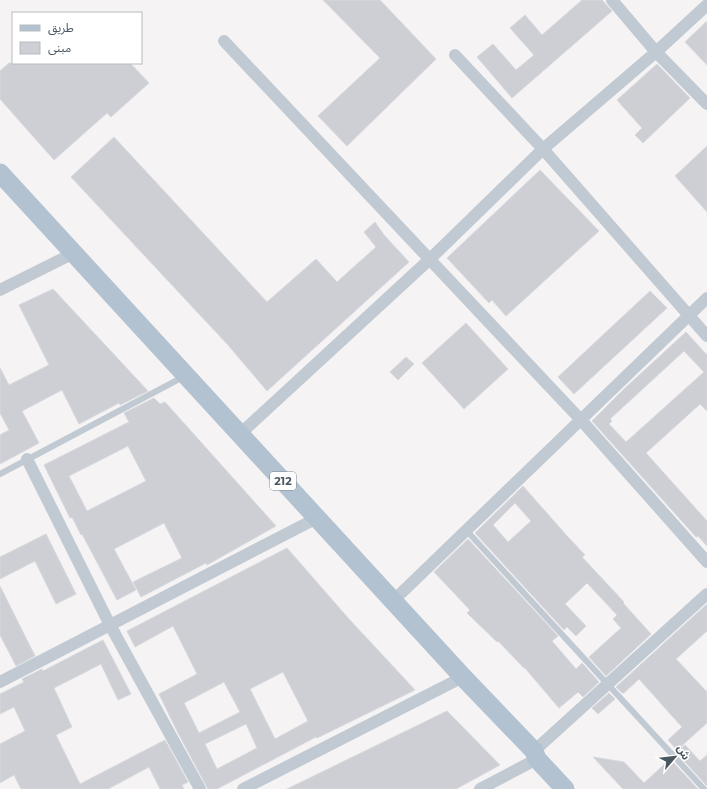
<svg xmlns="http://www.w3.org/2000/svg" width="707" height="789" viewBox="0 0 707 789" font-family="Montserrat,'Noto Sans Arabic',sans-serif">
<rect width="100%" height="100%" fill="#f5f3f3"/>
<path fill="#cdcfd5" stroke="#d7d9de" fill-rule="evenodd" d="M323 0H380L436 59 347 146 318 116 380 58Z
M582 0H602L612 11 512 98 477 57 493 44 516 70 534 55 510 28 525 15 542 35Z
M707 21V65L685 42Z
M9 63H130L149 83 111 117 107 113 54 160 0 99V71Z
M657 64 690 98 643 143 635 135 642 128 617 100Z
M114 137 267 302 316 259 337 282 376 247 364 232 375 222 384 235 409 262 267 391 228 345 71 177Z
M707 146V212L675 176Z
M540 170 599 231 506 316 492 300 489 303 447 258Z
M53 289 148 391 120 405 119 403 79 424 62 390 22 411 39 443 0 464V435L9 430 0 413V368L9 385 49 365 19 305Z
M650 291 667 308 574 394 558 377Z
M466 323 508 369 464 409 422 363Z
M686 332 707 355V411L700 404 646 453 707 521V546L698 536 696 537 592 421 624 389ZM684 351 704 372 626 442 609 424 612 421 610 419Z
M406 357 414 364 398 380 390 372Z
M154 398 160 404 165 402 276 526 207 565 206 563 141 597 133 582 182 558 164 523 114 549 136 590 117 600 82 534 81 535 72 517 70 518 44 465 129 422 124 413ZM128 446 146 481 87 511 69 476Z
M523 486 568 537 585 555 582 557 624 602 623 603 651 634 606 676 589 657 621 628 613 619 617 615 587 583 565 604 586 626 576 636 567 627 564 630 475 533ZM515 503 531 521 508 542 493 525Z
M46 534 76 594 56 604 35 561 0 579V557Z
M468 539 558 636 552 641 576 669 582 663 599 682 583 697 578 692 559 708 525 668H524L498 641 497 642 467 613 470 610 434 572Z
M287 548 349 619 415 690 317 738 316 737 217 789H208L178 733 159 694 197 674 173 626 135 647 127 631ZM283 672 308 721 275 739 250 689ZM224 682 240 712 199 733 184 703ZM246 724 257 748 217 769 205 744Z
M0 586 35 656 16 666 0 635Z
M707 604V631L676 659 707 692V723L677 750 668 740 682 727 639 679 624 693H622L616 687Z
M103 640 131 694 118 700 101 664 54 688 72 727 56 735 80 784 165 740 188 782 182 785 184 789H160L149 767 108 789H21L14 775 0 783V744L25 731 14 707 0 714V694L24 682 22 679 42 669 43 671Z
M609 693 615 699 598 714 592 708Z
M447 711 500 765 456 789H287Z
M685 745 700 761 707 755V786L676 752Z
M593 757 624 762 644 783 670 759 698 789H623Z"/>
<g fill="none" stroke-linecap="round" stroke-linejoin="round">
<path stroke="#c1cad2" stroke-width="6" d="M0 474 183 377
M466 530 704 789"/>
<path stroke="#c1cad2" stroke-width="12" d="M612 0 656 52 707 104
M224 41 581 420 707 562
M455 55 543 149 707 336
M0 290 74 253
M240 434 430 259 543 149 656 52 707 5
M27 459 110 625 200 789
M393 601 707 298
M0 682 317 518
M534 751 707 594
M243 789 463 677
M480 789 537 759"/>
<path stroke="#b3c2d1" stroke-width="19" d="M0 173 463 677 534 751 537 759 565 789"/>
</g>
<g text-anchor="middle" stroke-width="4" stroke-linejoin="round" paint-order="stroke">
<rect fill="#fff" stroke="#808990" stroke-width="1" x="270" y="472" width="26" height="18" rx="3"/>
<g font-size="11" font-weight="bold" fill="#4a5661">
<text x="283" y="485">212</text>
</g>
</g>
<rect x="12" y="12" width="130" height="52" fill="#ffffff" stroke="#b7bbc0"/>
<rect x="20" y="25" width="20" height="6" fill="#b3c2d1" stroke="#b7bbc0"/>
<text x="48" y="32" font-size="12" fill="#4a5661">طريق</text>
<rect x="20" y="42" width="20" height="12" fill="#cdcfd5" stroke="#b7bbc0"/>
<text x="48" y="52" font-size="12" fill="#4a5661">مبنى</text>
<g transform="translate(675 757) rotate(62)" stroke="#ffffff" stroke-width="3" paint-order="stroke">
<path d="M0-3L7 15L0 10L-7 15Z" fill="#4a5661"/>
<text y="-6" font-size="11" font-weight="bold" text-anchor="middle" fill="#4a5661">ش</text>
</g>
</svg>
